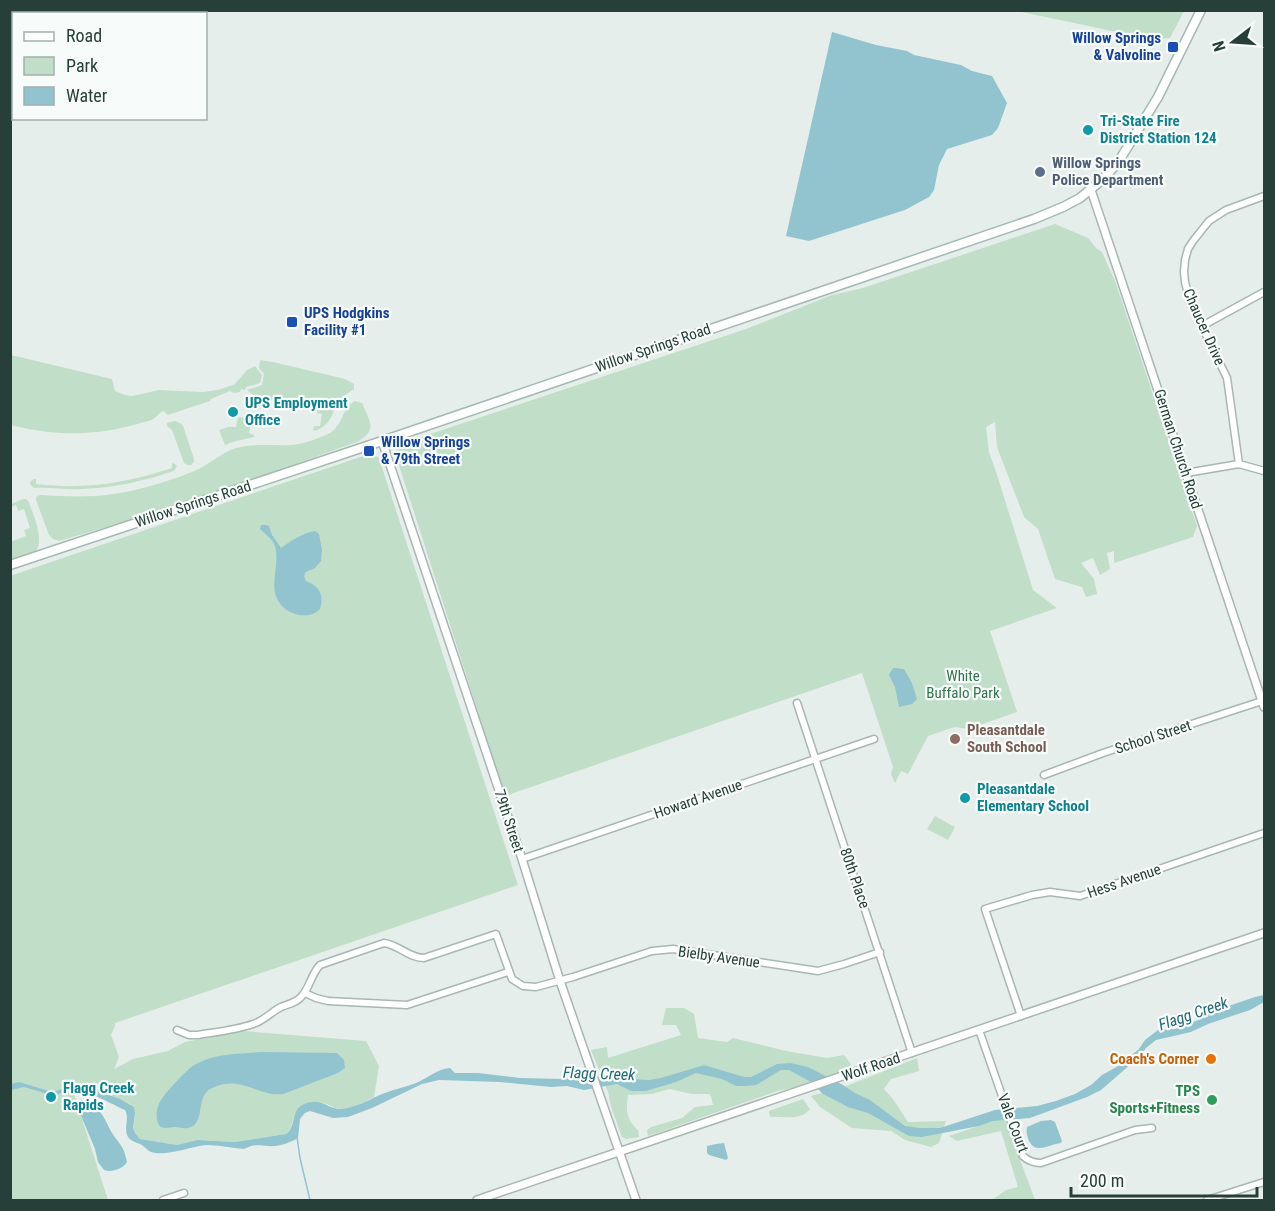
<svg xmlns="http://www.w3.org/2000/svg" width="1275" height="1211" viewBox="0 0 1275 1211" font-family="'Roboto Condensed',sans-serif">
<rect width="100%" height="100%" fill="#e6eeeb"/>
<path fill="#c1dec9" d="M1017 11H1184L1170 38 1150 39Z
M1055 224 1088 238 1097 249 1102 252 1115 281 1197 526 1193 537 1114 563V551L1107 553 1110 569 1100 575 1093 558 1081 563 1094 579 1097 594 1086 597 1082 587 1055 579 1038 529 1024 517 997 447 995 422 986 427 989 452 997 475 1033 590 1057 608 990 631 1017 712 968 729 955 727 928 736 908 774 901 771 895 783 891 774 893 767 862 673 505 796 395 453 400 444 746 329 832 295 863 288Z
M11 355 112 379 115 391 125 395 132 396 159 390 203 392 218 390 235 384 247 370 255 366 262 375 260 383 246 387 245 390 241 389 240 392 234 393 230 391 211 399 210 401 168 415 164 411C158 413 158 416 153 419 153 420 145 422 144 422 98 436 58 437 11 425Z
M260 360 273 362 345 379 354 384V389C350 392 345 395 342 398 330 411 335 423 315 431L313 430 314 426H320L322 414 317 413V408L261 400 260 397 253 395 247 390 262 385 264 374 259 368Z
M355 401 362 403C370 422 378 430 357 442L171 508 59 541 53 539 49 535 36 500V497L40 495C58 496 76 497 95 496 128 494 161 484 192 472 208 466 220 453 236 448 255 443 273 446 291 445 304 444 320 438 330 433 343 425 342 408 355 401Z
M238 417 255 420 254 425H251L249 433 254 435V437L236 441 225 445 219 430 228 427H236Z
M175 421 180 423 183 426 194 459V462L191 465H187L184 463 172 430 167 426V423Z
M372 453 379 458 518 885 115 1023V1026L111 1035 119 1057 114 1069 133 1059 168 1051 185 1042 243 1031 366 1041 379 1066 374 1097C364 1102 353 1108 342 1109 335 1109 330 1105 324 1103 318 1101 306 1103 301 1106 291 1113 295 1126 286 1134L235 1142 197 1140 177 1145 140 1139 135 1133 133 1128 135 1113 130 1104 106 1093 72 1088 108 1200H11L10 576Z
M172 463 175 464 177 466 174 471C144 481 114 488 81 489 66 490 50 487 34 488L30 484 31 481 34 479H36V484C85 490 126 483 172 468Z
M23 499H26L29 502C33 516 49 547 30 556 24 558 17 559 11 560L10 542 26 536 24 530 30 528 24 509 18 511 16 505 11 507V504Z
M935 816 955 827 948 840 927 829Z
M666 1008H684L694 1014 698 1038 727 1042 733 1038 786 1051 827 1058 844 1055 854 1068 796 1087 778 1091 648 1136 647 1130 651 1127 682 1118 695 1107 713 1105 711 1096 709 1094H692L669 1089 652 1094 628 1095C626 1111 626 1119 638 1130L639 1137 626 1139 622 1137 611 1107 608 1092 591 1050 607 1047 608 1058 681 1035 676 1025H662Z
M917 1058 919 1071 891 1079 884 1089 893 1099 908 1122 946 1121 939 1143 931 1147 905 1140 891 1131 852 1128 820 1107 811 1096 849 1085Z
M803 1099 810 1109C801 1121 784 1116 770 1117L769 1111Z
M1005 1119 1035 1200H992L1006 1190 1018 1187 1001 1131 957 1141 949 1136 993 1121Z"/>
<path fill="#92c4cf" d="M832 32 876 45 907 51 914 55 961 65 972 71 992 76 1007 103 998 128 992 135 947 149 939 165 934 190 929 197 905 210 809 241 786 236Z
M261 525H266L269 526 272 535 281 548C291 541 302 533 315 531L319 534 322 550 321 561 315 568 306 572 304 576 306 581C320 587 324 594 320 609 314 615 308 616 299 615 292 613 287 611 282 606 267 590 279 570 276 551 275 540 267 536 260 529Z
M893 668 904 669 912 683 917 699 912 704 899 707 895 687 889 675Z
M1264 995V1002L1250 1010 1208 1024 1191 1032 1156 1040 1146 1048 1138 1058 1101 1090 1087 1097 1030 1118 993 1121 979 1126 922 1137 909 1136 868 1113 848 1107 823 1094 811 1082 789 1070H781L756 1085 746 1086H736L722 1079 696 1073 676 1082 646 1091H631L617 1084 584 1090 567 1086 551 1087 499 1082 439 1080 422 1084 372 1108 348 1117 333 1118 310 1111 305 1113 300 1119 298 1138C289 1143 279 1147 268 1146 259 1145 253 1144 244 1149 231 1148 219 1145 207 1145 191 1146 166 1157 151 1152 147 1150 144 1146 140 1144 135 1142 131 1141 128 1137 123 1128 130 1118 125 1110 112 1104 82 1087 68 1090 64 1091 59 1094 55 1096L24 1087 11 1090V1084L19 1082 49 1091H56L68 1087H88L120 1099 134 1107 135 1113 133 1128 135 1133 140 1139 177 1145 197 1140 235 1142 286 1134C297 1126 290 1110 304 1104 322 1097 325 1108 340 1109 345 1109 350 1107 354 1106 365 1103 374 1097 385 1093 395 1089 406 1087 416 1083 426 1079 439 1068 450 1068L455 1073H478L520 1078 563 1079 608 1078 649 1080 661 1078 704 1065 744 1077H751L777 1064 790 1063 808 1067 843 1085 855 1093 870 1100 905 1126 919 1128H940L995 1110 1037 1106 1056 1101 1075 1094 1091 1085 1102 1075 1120 1065 1139 1049 1145 1040 1158 1030 1175 1029 1196 1021 1217 1010 1255 997Z
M261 1052 337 1053 344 1060 345 1068 338 1073 283 1094C257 1097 242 1074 212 1088 194 1096 207 1124 188 1128 184 1129 179 1127 175 1127 171 1127 164 1129 161 1127 157 1125 156 1115 157 1110 159 1100 167 1092 174 1084 181 1077 189 1067 198 1063 217 1053 240 1054 261 1052Z
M80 1102C101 1104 103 1117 112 1133 120 1145 124 1146 127 1162 123 1169 111 1173 104 1170L98 1162 95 1149 79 1111Z
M1051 1120 1055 1122 1062 1141 1061 1143C1050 1144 1036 1155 1029 1141 1027 1136 1026 1132 1027 1127L1041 1121Z
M724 1143 728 1158 726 1160 709 1155 707 1153V1146L716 1144Z"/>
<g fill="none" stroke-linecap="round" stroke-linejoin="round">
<path stroke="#92c4cf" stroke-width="1.5" d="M297 1137 300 1158 310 1200"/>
<g stroke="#a9b6b2" stroke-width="9">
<path id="minor" d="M1202 326 1264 292
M1239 464 1227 378 1190 302 1185 282 1184 272 1185 260 1188 249 1193 241 1209 221 1226 210 1264 196
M1186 473 1239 464 1264 471
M797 703 912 1053
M1044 775 1103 753 1262 701
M522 859 874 739
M305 993 316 998 328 1001 407 1005 508 972
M1021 1016 985 909 1032 895 1050 892 1080 896 1264 833
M177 1030 189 1035H198C216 1032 236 1030 253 1024 264 1021 271 1012 281 1007 288 1004 296 1003 301 997 310 988 311 974 320 965L384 943C399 945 409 958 424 958L496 934 512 979 523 986 536 987 573 977 652 951 673 949 818 971 844 964 880 952
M979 1030 1023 1156C1028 1161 1033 1163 1041 1163L1135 1130 1152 1128
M163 1200 184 1193
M1207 1200 1264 1182"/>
</g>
<g stroke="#a9b6b2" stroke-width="10">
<path id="tertiary" d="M1091 190 1264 707
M382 441 522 859 560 981 636 1200
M477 1200 1264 933"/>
</g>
<g stroke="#a5b9b3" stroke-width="11">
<path id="secondary" d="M10 565 382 441 1034 219 1063 207 1080 198 1103 179 1119 161 1158 97 1201 10"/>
</g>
<use href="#minor" stroke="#fff" stroke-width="6"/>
<use href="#tertiary" stroke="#fff" stroke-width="7"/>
<use href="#secondary" stroke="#fff" stroke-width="8"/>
</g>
<g fill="#1a4fb4" stroke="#f7fbf9" stroke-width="2">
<rect x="1167" y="41" width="12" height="12" rx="3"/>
<rect x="286" y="316" width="12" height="12" rx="3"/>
<rect x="363" y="445" width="12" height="12" rx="3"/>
</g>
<g fill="#0f9aa8" stroke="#f7fbf9" stroke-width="2">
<circle cx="1088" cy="130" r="6"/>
<circle cx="233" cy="412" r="6"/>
<circle cx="965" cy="798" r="6"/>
<circle cx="51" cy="1097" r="6"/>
</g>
<circle fill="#5c6f8a" stroke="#f7fbf9" stroke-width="2" cx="1040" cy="172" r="6"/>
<circle fill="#8d6e63" stroke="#f7fbf9" stroke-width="2" cx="955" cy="739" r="6"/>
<circle fill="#e8710a" stroke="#f7fbf9" stroke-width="2" cx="1211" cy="1059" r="6"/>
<circle fill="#2e9e5b" stroke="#f7fbf9" stroke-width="2" cx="1212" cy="1100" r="6"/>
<g text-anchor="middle" stroke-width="4.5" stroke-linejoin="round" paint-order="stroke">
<g font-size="15" font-weight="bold" fill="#164399" stroke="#f7fbf9" text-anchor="start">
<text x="1161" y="43" text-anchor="end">Willow Springs<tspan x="1161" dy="17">&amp; Valvoline</tspan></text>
<text x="304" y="318">UPS Hodgkins<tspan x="304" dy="17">Facility #1</tspan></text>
<text x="381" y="447">Willow Springs<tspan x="381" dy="17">&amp; 79th Street</tspan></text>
</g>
<g font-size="15" font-weight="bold" fill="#0d838f" stroke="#f7fbf9" text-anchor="start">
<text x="1100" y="126">Tri-State Fire<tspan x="1100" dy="17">District Station 124</tspan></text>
<text x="245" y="408">UPS Employment<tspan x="245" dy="17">Office</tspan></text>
<text x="977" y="794">Pleasantdale<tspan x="977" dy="17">Elementary School</tspan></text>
<text x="63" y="1093">Flagg Creek<tspan x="63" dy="17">Rapids</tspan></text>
</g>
<g font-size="15" font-weight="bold" fill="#4e5e75" stroke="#f7fbf9" text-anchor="start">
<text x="1052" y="168">Willow Springs<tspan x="1052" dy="17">Police Department</tspan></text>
</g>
<g font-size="15" fill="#264039" stroke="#f7fbf9">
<text transform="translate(1204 327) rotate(66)" y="5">Chaucer Drive</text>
<text transform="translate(653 348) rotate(-19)" y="5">Willow Springs Road</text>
<text transform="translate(1178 449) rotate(72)" y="5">German Church Road</text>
<text transform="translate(193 504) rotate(-18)" y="5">Willow Springs Road</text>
<text transform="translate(1153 737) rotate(-18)" y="5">School Street</text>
<text transform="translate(698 799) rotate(-19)" y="5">Howard Avenue</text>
<text transform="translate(509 821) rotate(72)" y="5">79th Street</text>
<text transform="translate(855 878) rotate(71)" y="5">80th Place</text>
<text transform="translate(1124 881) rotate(-19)" y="5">Hess Avenue</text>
<text transform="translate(719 957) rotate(8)" y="5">Bielby Avenue</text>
<text transform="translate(871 1067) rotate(-19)" y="5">Wolf Road</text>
<text transform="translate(1013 1123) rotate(69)" y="5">Vale Court</text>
</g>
<g font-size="15" fill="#32754d" stroke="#f7fbf9">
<text x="963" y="681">White<tspan x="963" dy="17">Buffalo Park</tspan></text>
</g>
<g font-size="15" font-weight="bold" fill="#785e54" stroke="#f7fbf9" text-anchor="start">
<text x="967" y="735">Pleasantdale<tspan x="967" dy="17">South School</tspan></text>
</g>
<g font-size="15" font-weight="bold" fill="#c56008" stroke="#f7fbf9" text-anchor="end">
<text x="1199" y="1064">Coach's Corner</text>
</g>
<g font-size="15" font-weight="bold" fill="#27864d" stroke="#f7fbf9" text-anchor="end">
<text x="1200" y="1096">TPS<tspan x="1200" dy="17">Sports+Fitness</tspan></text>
</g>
<g font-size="16" font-style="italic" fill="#226879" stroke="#f7fbf9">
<text transform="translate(1193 1013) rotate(-19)" y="6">Flagg Creek</text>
<text transform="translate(599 1073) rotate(2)" y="6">Flagg Creek</text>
</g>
</g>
<rect width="1275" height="1211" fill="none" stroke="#264039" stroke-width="24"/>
<rect x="12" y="12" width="195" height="108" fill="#f7fbf9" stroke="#a3b0ac" stroke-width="1.5"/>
<rect x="24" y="32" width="30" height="9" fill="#ffffff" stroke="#a3b0ac" stroke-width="1.5"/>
<text x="66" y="42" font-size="18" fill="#264039">Road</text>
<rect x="24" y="57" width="30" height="18" fill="#c1dec9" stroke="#a3b0ac" stroke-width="1.5"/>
<text x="66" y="72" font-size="18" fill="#264039">Park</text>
<rect x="24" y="87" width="30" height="18" fill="#92c4cf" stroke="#a3b0ac" stroke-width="1.5"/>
<text x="66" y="102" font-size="18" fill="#264039">Water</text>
<g transform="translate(1233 42) rotate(253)" stroke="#f7fbf9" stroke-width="4.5" paint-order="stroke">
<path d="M0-4.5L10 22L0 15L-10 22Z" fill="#264039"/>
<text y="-9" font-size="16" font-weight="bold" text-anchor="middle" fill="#264039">N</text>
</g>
<path d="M1071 1187v9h186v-9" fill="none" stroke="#264039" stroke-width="3"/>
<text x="1080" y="1187" font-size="18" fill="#264039" stroke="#f7fbf9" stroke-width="4.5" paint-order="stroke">200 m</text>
</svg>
